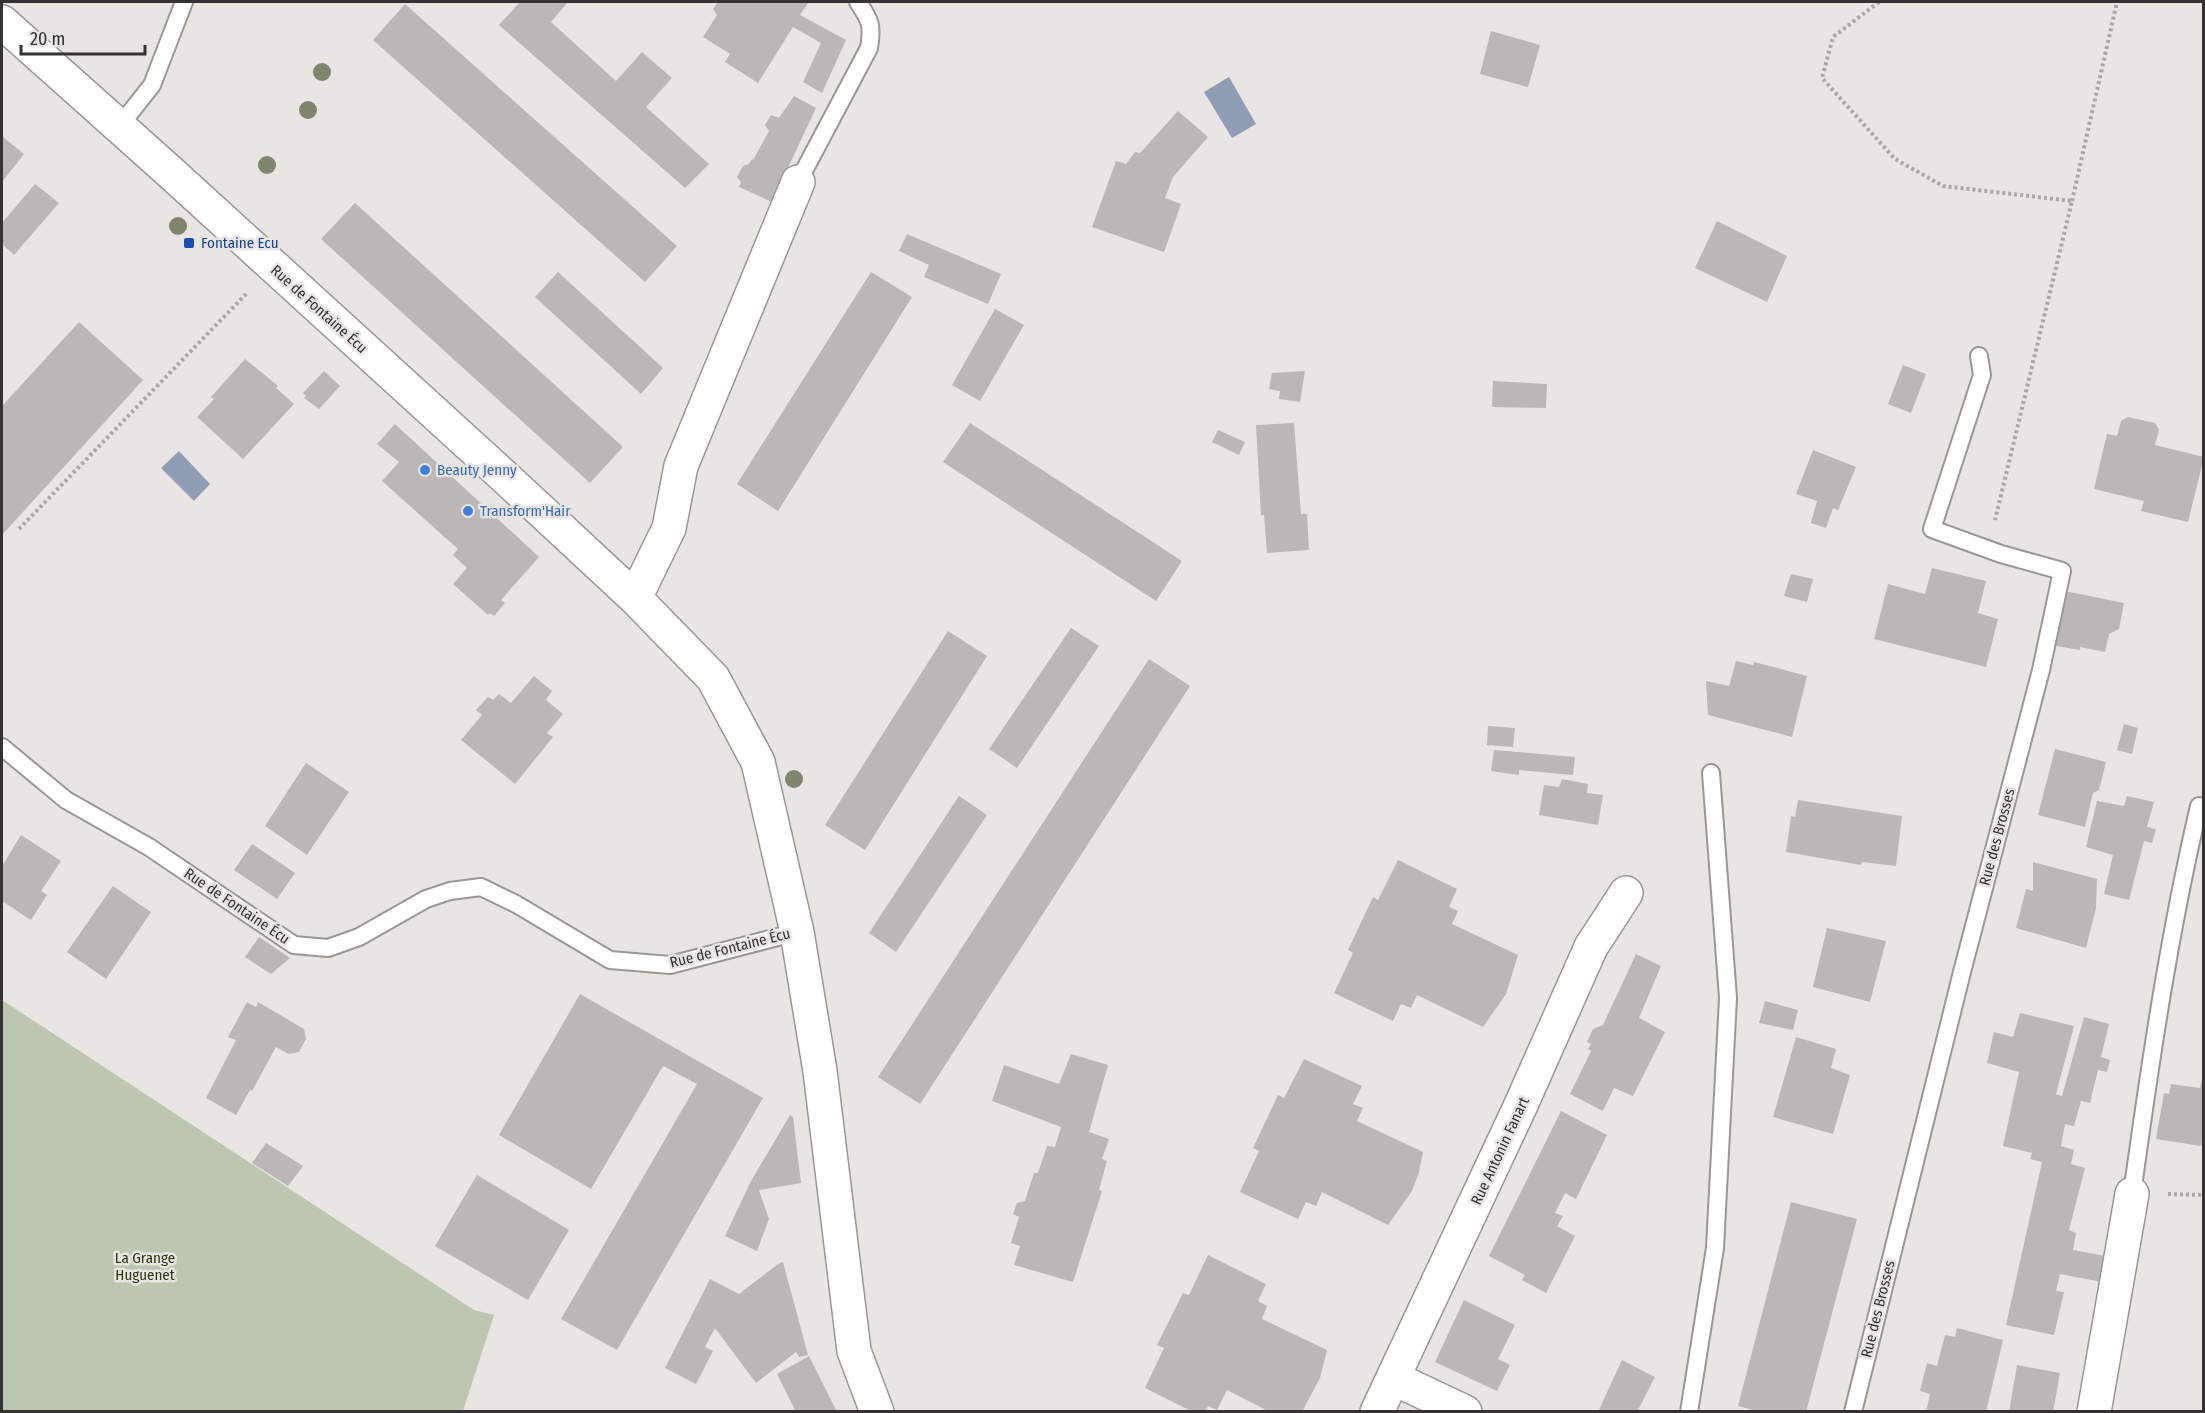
<svg xmlns="http://www.w3.org/2000/svg" width="2205" height="1413" viewBox="0 0 2205 1413" font-family="'Fira Sans Condensed',sans-serif">
<rect width="100%" height="100%" fill="#e8e5e3"/>
<path fill="#bdc6ae" d="M2 1000 474 1310 494 1315 463 1411H2Z"/>
<path fill="#909db6" d="M1229 77 1256 124 1232 138 1204 92Z
M179 451 210 484 194 501 161 468Z"/>
<path fill="#bbb7b6" d="M520 2H568L551 22 616 81 642 52 672 78 646 107 709 164 685 188 499 25Z
M718 2H809L800 15 846 40 822 93 803 82 821 43 793 27 758 83 725 62 730 54 703 37 717 15 713 9Z
M405 4 677 246 645 282 373 40Z
M1491 31 1540 45 1528 87 1480 74Z
M794 96 816 108 772 202 739 187 741 182 737 177 743 166 749 164 752 159 753 160 769 131 765 125 771 115 779 118Z
M1178 111 1208 137 1173 177 1165 198 1181 204 1164 252 1092 227 1116 161 1126 164 1135 152 1140 153Z
M2 136 24 154 2 182Z
M35 184 59 203 14 255 2 244V223Z
M355 203 623 447 590 483 321 239Z
M1717 221 1787 256 1767 302 1695 268Z
M907 234 1001 274 988 304 924 277 929 265 899 251Z
M558 272 663 368 641 394 535 297Z
M871 272 912 297 778 511 737 484Z
M995 309 1024 325 980 401 952 385Z
M79 322 143 380 2 535V406Z
M245 359 278 386 276 388 294 404 243 459 197 417 214 399 211 397Z
M1903 365 1926 374 1911 413 1888 404Z
M324 371 340 386 319 409 304 398 306 396 303 393Z
M1305 371 1300 402 1279 399 1280 391 1269 389 1272 373Z
M1493 381 1547 384 1546 408 1492 407Z
M2128 417 2155 423 2159 430 2155 445 2204 457 2188 522 2141 511 2144 501 2094 489 2107 434 2117 436 2121 421Z
M970 423 1182 561 1156 601 943 462Z
M1294 423 1301 514H1307L1309 550 1267 553 1264 515H1261L1256 425Z
M395 424 539 557 501 600 505 603 494 616 490 613 488 615 453 584 467 568 453 555 458 549 382 481 399 462 377 444Z
M1218 430 1245 442 1239 455 1212 442Z
M1813 450 1856 467 1838 510 1833 508 1826 528 1811 523 1817 501 1796 494Z
M1932 568 1986 581 1978 613 1998 619 1986 667 1874 639 1888 584 1925 594Z
M1791 574 1813 579 1807 602 1784 596Z
M2065 591 2124 603 2119 629 2109 634 2105 652 2080 647V650L2056 646Z
M1071 628 1099 646 1017 768 989 749Z
M948 631 987 656 865 850 825 825Z
M1149 659 1190 686 920 1104 878 1077Z
M1736 661 1753 665 1754 662 1807 676 1792 737 1708 715 1706 681 1729 686Z
M534 676 552 691 546 700 563 714 547 733 553 737 515 784 461 740 482 715 476 710 488 697 493 700 499 694 511 703Z
M2124 724 2138 728 2132 754 2117 750Z
M1488 726 1515 728 1513 747 1487 745Z
M2055 749 2106 762 2099 790 2093 793 2085 827 2038 815Z
M1494 750 1575 757 1573 775 1519 770V775L1491 771Z
M306 763 349 792 307 855 265 826Z
M1562 779 1588 784 1587 793 1603 795 1598 825 1539 815 1544 785 1559 787Z
M959 796 987 815 896 952 869 933Z
M2127 796 2154 802 2147 827 2156 829 2152 843 2144 841 2129 900 2104 894 2113 855 2086 847 2097 801 2124 806Z
M1798 800 1902 816 1896 866 1862 862 1861 865 1786 852 1791 816 1795 817Z
M21 835 61 861 41 891 47 895 31 920 2 901V866Z
M252 844 295 873 277 899 234 870Z
M1398 860 1457 889 1449 907 1458 911 1452 924 1518 955 1506 994 1483 1027 1417 995 1411 1008 1401 1004 1393 1021 1334 993 1353 953 1348 950 1373 897 1378 900Z
M2033 862 2097 879 2096 908 2086 948 2016 928 2026 889 2033 891Z
M113 886 151 912 106 979 67 952Z
M1827 928 1886 941 1870 1002 1813 987Z
M259 937 290 958 271 974 245 957Z
M1636 954 1661 966 1639 1018 1665 1032 1633 1096 1614 1088 1603 1111 1570 1094 1591 1051 1588 1049 1591 1044 1587 1042 1593 1029 1603 1025Z
M580 994 763 1098 617 1350 561 1319 697 1084 663 1066 591 1189 499 1135Z
M1765 1001 1798 1010 1793 1030 1759 1023Z
M247 1002 256 1007 258 1002 304 1029 306 1039 299 1052 289 1054 276 1047 252 1091 250 1090 236 1115 206 1098 236 1040 228 1037Z
M2020 1013 2074 1026 2056 1094 2062 1096 2084 1017 2109 1024 2101 1057 2110 1060 2107 1072 2098 1070 2090 1103 2081 1101 2074 1126 2065 1124 2061 1146 2074 1150 2071 1164 2085 1168 2069 1230 2076 1233 2073 1250 2111 1257 2107 1283 2060 1274 2056 1291 2064 1292 2054 1335 2006 1325 2042 1162 2030 1159 2032 1153 2003 1146 2019 1072 1987 1063 1994 1032 2013 1037Z
M1796 1037 1836 1049 1831 1068 1850 1075 1833 1134 1773 1117Z
M1071 1054 1108 1065 1089 1132 1109 1139 1102 1159 1107 1161 1099 1190 1102 1191 1073 1282 1014 1265 1020 1246 1011 1243 1019 1217 1013 1214 1017 1203 1025 1201 1034 1173H1038L1047 1146 1055 1147 1061 1127 992 1101 1004 1065 1059 1084Z
M1304 1059 1362 1086 1353 1104 1363 1108 1357 1121 1423 1152 1419 1172 1412 1191 1388 1225 1322 1192 1316 1206 1306 1202 1298 1219 1240 1192 1259 1151 1253 1148 1278 1095 1284 1098Z
M2202 1078 2204 1133 2201 1146 2156 1139 2164 1093 2169 1094 2171 1084 2200 1088Z
M1561 1111 1607 1135 1576 1199 1565 1193 1555 1213 1563 1216 1557 1226 1575 1236 1546 1293 1522 1280 1525 1275 1489 1256Z
M790 1115 793 1117 801 1183 759 1190 769 1219 757 1251 725 1236 751 1181Z
M266 1143 303 1166 288 1186 252 1163Z
M477 1175 569 1230 528 1300 435 1246Z
M1791 1202 1857 1219 1806 1412H1759L1738 1406Z
M1208 1255 1266 1284 1258 1301 1267 1306 1262 1319 1327 1350 1320 1378 1302 1412H1270L1227 1390 1217 1410 1208 1406 1205 1412H1193L1145 1388 1164 1348 1157 1345 1183 1293 1189 1295Z
M783 1262 808 1355 799 1357 796 1352 756 1383 715 1328 705 1347 713 1351 696 1384 665 1368 710 1279 739 1294 778 1264Z
M1464 1300 1515 1325 1498 1359 1510 1365 1497 1391 1435 1362Z
M1957 1328 2003 1340 1986 1412H1926L1930 1394 1920 1391 1927 1363 1937 1366 1945 1335 1955 1337Z
M809 1356 837 1412H796L777 1374Z
M1622 1360 1655 1377 1637 1412H1598Z
M2017 1365 2060 1373 2053 1412H2009Z"/>
<g fill="none" stroke-linecap="round" stroke-linejoin="round">
<g stroke="#9a9795" stroke-width="20">
<path id="service" d="M118 128 152 85 184 2
M798 182 869 48C873 25 870 20 858 2
M2 747 66 800 149 847 294 945 328 948 359 937 426 899 450 891 481 887 516 904 610 960 670 965 797 932
M2132 1194C2150 1064 2169 934 2199 806
M1689 1412 1715 1248 1728 998 1711 773
M1853 1412 1962 972 2041 670 2062 571 2001 554 1932 529 1982 375 1979 356"/>
</g>
<g stroke="#9a9795" stroke-width="36">
<path id="minor" d="M2 22 169 171 508 480 635 598 713 678 758 762 797 932 820 1071 854 1351 877 1412
M635 598 669 528 681 466 798 182
M1393 1378 1465 1412
M1377 1412 1520 1107 1591 947 1626 893
M2094 1412 2132 1194"/>
</g>
<path stroke="#aaa7a6" stroke-width="4" stroke-dasharray="3 3" stroke-linecap="butt" d="M1879 2 1833 37 1822 78 1895 159 1943 186 2072 201 1995 520
M2072 201 2117 2
M19 529 248 292
M2168 1194 2204 1195"/>
<use href="#service" stroke="#fff" stroke-width="16"/>
<use href="#minor" stroke="#fff" stroke-width="33"/>
</g>
<g fill="#80866b">
<circle cx="322" cy="72" r="9"/>
<circle cx="308" cy="110" r="9"/>
<circle cx="267" cy="165" r="9"/>
<circle cx="178" cy="226" r="9"/>
<circle cx="794" cy="779" r="9"/>
</g>
<rect fill="#1a4fb4" stroke="#e8e5e3" stroke-width="2" x="183" y="237" width="12" height="12" rx="3"/>
<g fill="#3f7fe0" stroke="#e8e5e3" stroke-width="2">
<circle cx="425" cy="470" r="6"/>
<circle cx="468" cy="511" r="6"/>
</g>
<g text-anchor="middle" stroke-width="5" stroke-linejoin="round" paint-order="stroke">
<g font-size="15" fill="#164399" stroke="#e8e5e3" text-anchor="start">
<text x="201" y="248">Fontaine Ecu</text>
</g>
<g font-size="15" fill="#343232" stroke="#e8e5e3">
<text transform="translate(319 309) rotate(42)" y="5">Rue de Fontaine Écu</text>
<text transform="translate(1997 837) rotate(-75)" y="5">Rue des Brosses</text>
<text transform="translate(237 906) rotate(34)" y="5">Rue de Fontaine Écu</text>
<text transform="translate(730 948) rotate(-14)" y="5">Rue de Fontaine Écu</text>
<text transform="translate(1500 1151) rotate(-65)" y="5">Rue Antonin Fanart</text>
<text transform="translate(1878 1309) rotate(-76)" y="5">Rue des Brosses</text>
</g>
<g font-size="15" fill="#366cbe" stroke="#e8e5e3" text-anchor="start">
<text x="437" y="475">Beauty Jenny</text>
<text x="480" y="516">Transform'Hair</text>
</g>
<g font-size="15" fill="#2b3809" stroke="#e8e5e3">
<text x="145" y="1263">La Grange<tspan x="145" dy="17">Huguenet</tspan></text>
</g>
</g>
<rect width="2205" height="1413" fill="none" stroke="#343232" stroke-width="6"/>
<path d="M21 45v9h124v-9" fill="none" stroke="#343232" stroke-width="3"/>
<text x="30" y="45" font-size="18" fill="#343232" stroke="#e8e5e3" stroke-width="4.5" paint-order="stroke">20 m</text>
</svg>
